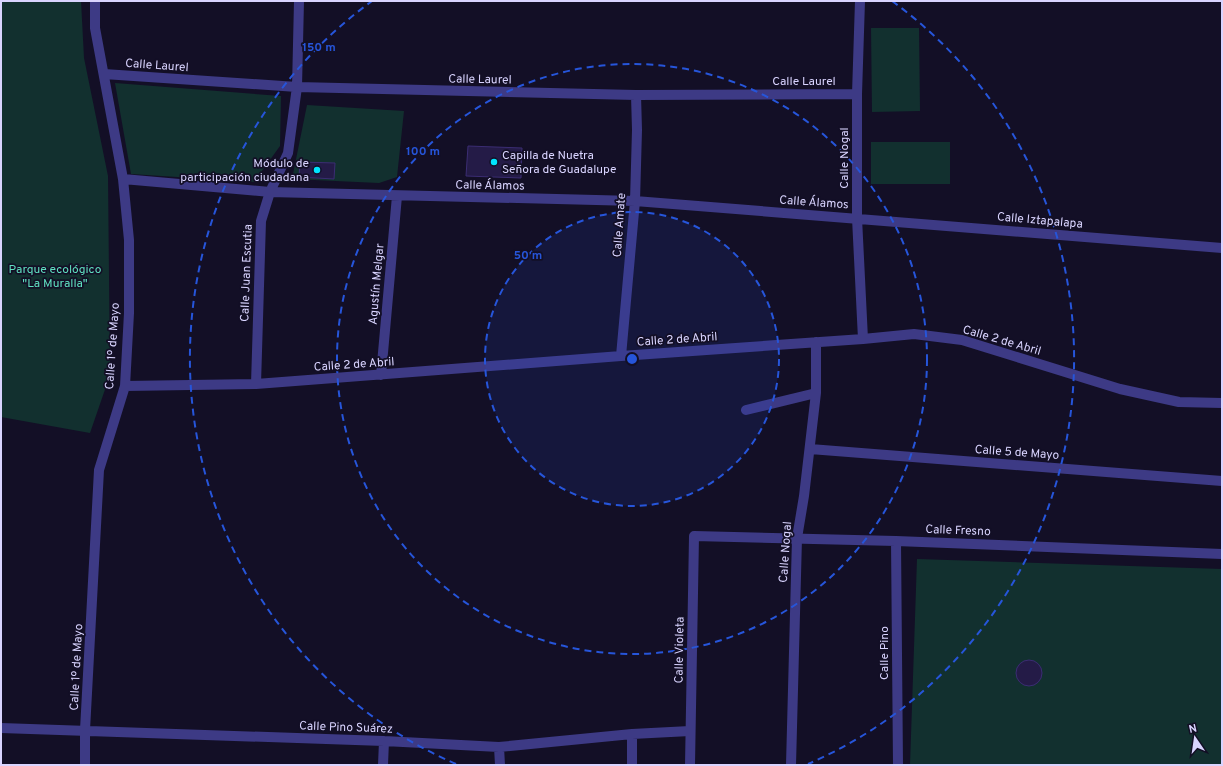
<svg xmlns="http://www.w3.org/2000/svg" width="1223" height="766" viewBox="0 0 1223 766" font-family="Overpass,sans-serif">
<rect width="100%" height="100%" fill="#130f26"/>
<path fill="#12302f" d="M1 1H81L84 58 108 176 110 375 90 433 1 417Z
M871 28H919L920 111 872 112Z
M115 83 281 96 280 146 254 182 131 174Z
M307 105 404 111 397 177 379 183 292 179Z
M871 142H950V184H871Z
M917 559 1222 569V765H910Z"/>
<path fill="#241b47" stroke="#3b2d73" d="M468 146 522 148 521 178 466 176Z
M300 162 335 163 334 179 299 177Z
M1016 673a13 13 0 1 1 26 0a13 13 0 1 1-26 0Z"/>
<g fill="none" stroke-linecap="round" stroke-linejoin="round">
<path stroke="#3d3a85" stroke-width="10" d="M860 1 857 94V218L863 339
M104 74 297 87 636 95 857 94
M123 179 270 192 635 201 1222 248
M621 356 635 201 637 130 636 95
M381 375 397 196
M256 384 261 221 270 192 288 153 297 87 299 1
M125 386 256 384 621 356 863 339 914 334 962 340 1120 389 1179 402 1222 403
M746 410 816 393
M810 449 1222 481
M896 541 898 765
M1 728 384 741 499 747 632 734 690 731
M499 747 500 765
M85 765V730L99 470 125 386 129 313V240L123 179 95 28V1
M383 765 384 741
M632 765V734
M690 765 694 536 896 541 1222 554
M791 765 797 538 804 496 816 393V342"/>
</g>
<circle cx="632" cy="359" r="147" fill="#2655da" fill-opacity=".12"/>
<g fill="none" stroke="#2655da" stroke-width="2" stroke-dasharray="7 5">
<circle cx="632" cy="359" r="147"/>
<circle cx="632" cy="359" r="295"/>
<path d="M456 764A442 442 0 0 1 372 1M892 1A442 442 0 0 1 808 764"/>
</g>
<g fill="#00e5ff" stroke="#130f26" stroke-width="1.5">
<circle cx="494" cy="162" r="4"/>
<circle cx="317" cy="170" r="4"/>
</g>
<g text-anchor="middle" stroke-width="3.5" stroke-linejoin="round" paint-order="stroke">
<g font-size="12" fill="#d9d4ff" stroke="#130f26">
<text transform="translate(157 65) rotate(4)" y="4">Calle Laurel</text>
<text transform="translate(480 79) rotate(1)" y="4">Calle Laurel</text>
<text x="804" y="85">Calle Laurel</text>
<text transform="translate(844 158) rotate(-90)" y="4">Calle Nogal</text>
<text transform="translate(490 185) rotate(1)" y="4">Calle Álamos</text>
<text transform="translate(814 202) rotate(4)" y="4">Calle Álamos</text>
<text transform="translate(1040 220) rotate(5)" y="4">Calle Iztapalapa</text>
<text transform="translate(619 225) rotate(-86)" y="4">Calle Amate</text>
<text transform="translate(246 273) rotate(-88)" y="4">Calle Juan Escutia</text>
<text transform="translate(376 284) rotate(-85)" y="4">Agustín Melgar</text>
<text transform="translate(677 339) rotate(-4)" y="4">Calle 2 de Abril</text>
<text transform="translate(1002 340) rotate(16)" y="4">Calle 2 de Abril</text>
<text transform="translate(112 346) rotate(-86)" y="4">Calle 1º de Mayo</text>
<text transform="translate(354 364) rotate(-4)" y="4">Calle 2 de Abril</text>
<text transform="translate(1017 452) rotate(4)" y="4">Calle 5 de Mayo</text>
<text transform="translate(958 530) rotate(2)" y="4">Calle Fresno</text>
<text transform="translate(785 552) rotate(-86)" y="4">Calle Nogal</text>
<text transform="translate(679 650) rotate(-89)" y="4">Calle Violeta</text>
<text transform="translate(884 653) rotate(-90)" y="4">Calle Pino</text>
<text transform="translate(76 667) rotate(-87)" y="4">Calle 1º de Mayo</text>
<text transform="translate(346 727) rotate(2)" y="4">Calle Pino Suárez</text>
</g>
<g font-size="12" fill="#d9d4ff" stroke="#130f26" text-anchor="start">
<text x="502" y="159">Capilla de Nuetra<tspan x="502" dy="14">Señora de Guadalupe</tspan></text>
<text x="309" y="167" text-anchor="end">Módulo de<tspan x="309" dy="14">participación ciudadana</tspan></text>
</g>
<g font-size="12" fill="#5fe0c0" stroke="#130f26">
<text x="55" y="273">Parque ecológico<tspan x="55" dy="14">"La Muralla"</tspan></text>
</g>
</g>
<circle cx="632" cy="359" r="6" fill="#2655da" stroke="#130f26" stroke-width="2"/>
<g font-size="12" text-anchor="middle" font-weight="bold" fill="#2655da" stroke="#130f26" stroke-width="3.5" stroke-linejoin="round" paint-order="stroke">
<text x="319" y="51">150 m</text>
<text x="423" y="155">100 m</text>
<text x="528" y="259">50 m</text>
</g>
<rect width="1223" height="766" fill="none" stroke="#d9d4ff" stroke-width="4"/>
<g transform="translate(1195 738) rotate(347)" stroke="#130f26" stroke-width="3" paint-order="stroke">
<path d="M0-3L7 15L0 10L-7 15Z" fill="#d9d4ff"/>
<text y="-6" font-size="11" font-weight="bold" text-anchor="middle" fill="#d9d4ff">N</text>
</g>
</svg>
